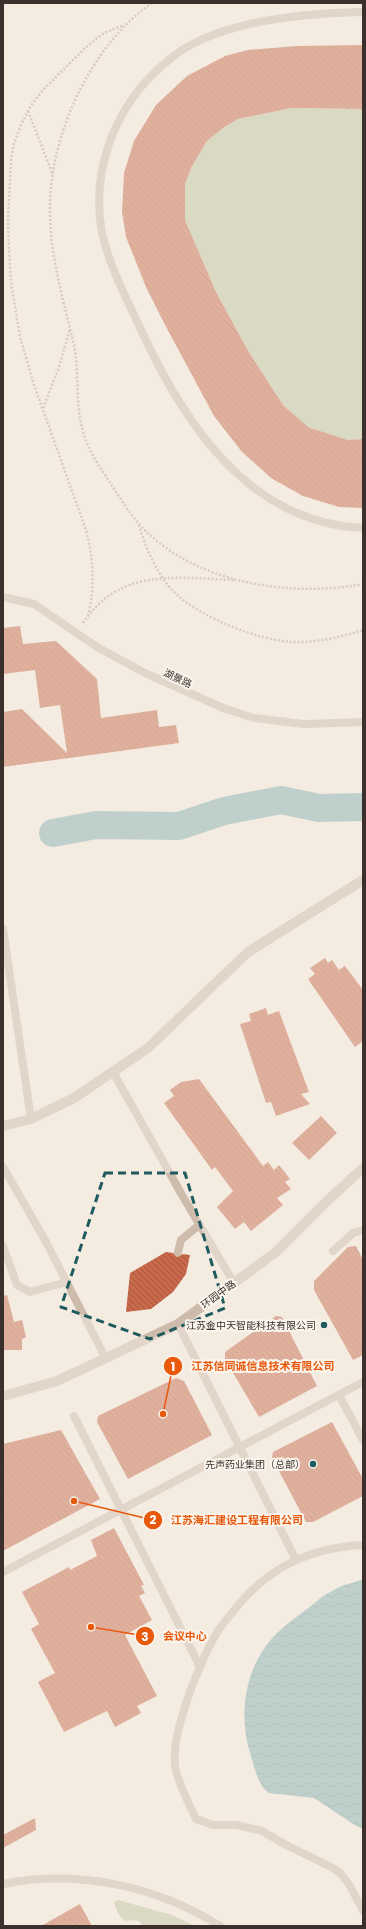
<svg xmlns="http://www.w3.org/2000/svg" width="366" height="1929" viewBox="0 0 366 1929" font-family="Poppins,'Noto Sans SC',sans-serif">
<defs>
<pattern id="water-waves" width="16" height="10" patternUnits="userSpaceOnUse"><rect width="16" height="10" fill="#7fb0b2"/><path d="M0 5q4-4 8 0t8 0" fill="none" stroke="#699091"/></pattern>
<pattern id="building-back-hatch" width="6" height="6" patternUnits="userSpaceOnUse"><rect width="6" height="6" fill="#c8694b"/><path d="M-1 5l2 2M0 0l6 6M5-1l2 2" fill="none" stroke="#a4573f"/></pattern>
</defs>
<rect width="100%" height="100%" fill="#f4ebe1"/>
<path fill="#b8c4a0" d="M292 108 363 109V439L348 440 308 427 283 405 247 349 216 292 185 220V184L192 166 207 141 223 128 238 119Z
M118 1900 172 1915 195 1926H142L139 1921C133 1919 129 1922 123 1920L118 1913 114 1902Z"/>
<path fill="url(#water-waves)" d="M363 1579V1829L353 1824 314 1798 269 1793C258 1786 254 1766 250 1753 238 1714 245 1667 274 1636 284 1626 296 1617 307 1609 315 1603 323 1595 332 1591 341 1585 353 1583 363 1579Z"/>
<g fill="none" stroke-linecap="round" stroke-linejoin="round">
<path stroke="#7fb0b2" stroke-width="28" d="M53 833 96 825 179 826 224 811 281 800 319 808 363 807"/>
</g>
<path fill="url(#building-back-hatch)" d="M363 45V109L292 108 238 119 223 128 207 141 192 166 185 184V220L216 292 247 349 283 405 308 427 348 440 363 439V508L339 507 303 496 271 478 242 452 214 416 164 323 146 287 126 237 122 212 124 173 134 141 156 105 187 76 225 56 248 50 297 46Z
M20 626 23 644 56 641 97 679 101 718 157 710 159 727 176 725 179 743 3 767V712L22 709 67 753 60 705 40 708 35 670 3 674V628Z
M325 958 328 963 332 960 339 970 345 966 363 990V1041L355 1047 308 979 315 974 310 968Z
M266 1008 268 1015 279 1011 309 1092 301 1094 310 1104 276 1116 271 1102 266 1103 240 1024 251 1021 249 1014Z
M199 1079 263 1166 268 1162 274 1170 279 1165 290 1179 285 1182 291 1189 277 1198 283 1205 251 1231 244 1222 235 1229 217 1207 233 1191 215 1167 212 1170 164 1103 174 1096 170 1090 181 1082Z
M321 1116 337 1133 309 1160 292 1143Z
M356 1246 363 1260V1355L353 1360 314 1290V1281L348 1247Z
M166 1252 173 1253 177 1257 183 1254 190 1255 186 1274 173 1292 151 1309 126 1312 130 1273Z
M7 1295 14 1322 22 1320 26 1337 22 1339V1350H3V1296Z
M276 1316 282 1317 317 1386 259 1417 225 1359V1352Z
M176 1378 184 1381 212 1435 128 1479 97 1422 98 1416Z
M332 1422 363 1479V1496L313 1522H306L272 1458 273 1452Z
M61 1430 100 1499 3 1551V1444Z
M114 1528 144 1585 141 1586 145 1593 139 1596 152 1620 125 1635 157 1696 137 1706 141 1713 115 1727 107 1711 64 1732 38 1682 55 1673 31 1629 39 1624 22 1592 69 1567 70 1570 97 1556 91 1540Z
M35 1818 36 1830 3 1848V1835Z
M80 1904 92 1926H41Z"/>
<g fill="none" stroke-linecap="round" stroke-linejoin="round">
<path stroke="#b9a596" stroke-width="2.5" stroke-dasharray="2 2" stroke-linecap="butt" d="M152 3C89 46 47 141 50 216 51 259 64 303 74 345 80 375 74 408 85 438 90 453 100 467 109 481 118 495 128 511 139 524 192 583 289 598 363 584
M28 111 53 175
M43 408 58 370 70 329
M139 525C144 545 159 578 174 592 199 617 259 641 294 642 317 643 341 637 363 630
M88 616C95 586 94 560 86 530L34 385 20 337 11 282 9 251 8 220 11 160 14 143 21 125 30 107 42 91 85 48 104 33 124 25
M83 623C120 567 177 578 234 580"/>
<path stroke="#cdbbac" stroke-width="8" d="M363 12C309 13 235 20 187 47 176 53 165 63 155 72 111 115 90 177 103 237 111 270 128 301 142 332 185 425 250 523 363 528
M3 597 34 604 97 647 145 673 223 708 254 718 304 724 363 722
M3 929 31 1119
M113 1072 182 1195 234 1283
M3 1167 45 1240 106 1359
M3 1246 17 1285 30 1292 67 1282
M333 1251 353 1233 363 1230
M178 1252 181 1240 199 1225
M178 1324 296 1560
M339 1395 363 1440
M74 1416 200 1667
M363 1545C307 1548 265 1569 231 1614 225 1621 219 1628 215 1636 205 1653 198 1671 191 1689 183 1712 173 1740 175 1765 176 1780 190 1805 196 1819L213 1825H237L262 1831 288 1846 331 1867 339 1872 349 1884 363 1911
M3 1572 363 1382
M3 1884C77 1869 157 1886 220 1926"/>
<path stroke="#cdbbac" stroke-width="10" d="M3 1126 31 1119 74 1098 148 1048 248 952 363 880
M3 1396 57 1381 178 1324 276 1252 327 1201 363 1168"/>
</g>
<path d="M0 0H366V1929H0ZM105 1173H185L225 1308 150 1339 61 1307Z" fill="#f4ebe1" fill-opacity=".55" fill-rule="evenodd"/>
<path fill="none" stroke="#1f5a5e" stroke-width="3" stroke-dasharray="8 5" stroke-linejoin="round" d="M105 1173H185L225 1308 150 1339 61 1307Z"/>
<g fill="#1f5a5e" stroke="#fbf5ee" stroke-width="1.5">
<circle cx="324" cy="1325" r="4"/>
<circle cx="313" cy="1464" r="4"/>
</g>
<g text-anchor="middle" stroke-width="4" stroke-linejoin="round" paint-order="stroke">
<g font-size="10" fill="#3b302b" stroke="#fbf5ee">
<text transform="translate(178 678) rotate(25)" y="4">湖景路</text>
<text transform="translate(218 1294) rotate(-36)" y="4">环园中路</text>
</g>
<g font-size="10" fill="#3b302b" stroke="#fbf5ee" text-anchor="end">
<text x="316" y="1329">江苏金中天智能科技有限公司</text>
<text x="305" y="1468">先声药业集团（总部）</text>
</g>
</g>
<path fill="none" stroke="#e8590c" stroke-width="1.5" d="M163 1414L173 1366M74 1501L153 1520M91 1627L145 1636"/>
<g fill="#e8590c" stroke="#fbf5ee" stroke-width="1.5">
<circle cx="163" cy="1414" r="4"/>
<circle cx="74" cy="1501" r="4"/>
<circle cx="91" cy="1627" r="4"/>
<circle cx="173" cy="1366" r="10"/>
<circle cx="153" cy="1520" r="10"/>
<circle cx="145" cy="1636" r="10"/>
</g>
<g font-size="12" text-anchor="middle" font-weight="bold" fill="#fff">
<text x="173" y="1371">1</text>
<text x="153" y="1524">2</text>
<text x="145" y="1641">3</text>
</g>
<g font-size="11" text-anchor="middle" font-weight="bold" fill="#e8590c" stroke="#fbf5ee" stroke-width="4" stroke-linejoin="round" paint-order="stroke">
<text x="263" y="1370">江苏信同诚信息技术有限公司</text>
<text x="237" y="1524">江苏海汇建设工程有限公司</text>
<text x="185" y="1640">会议中心</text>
</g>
<rect width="366" height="1929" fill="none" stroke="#3b302b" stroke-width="8"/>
</svg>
